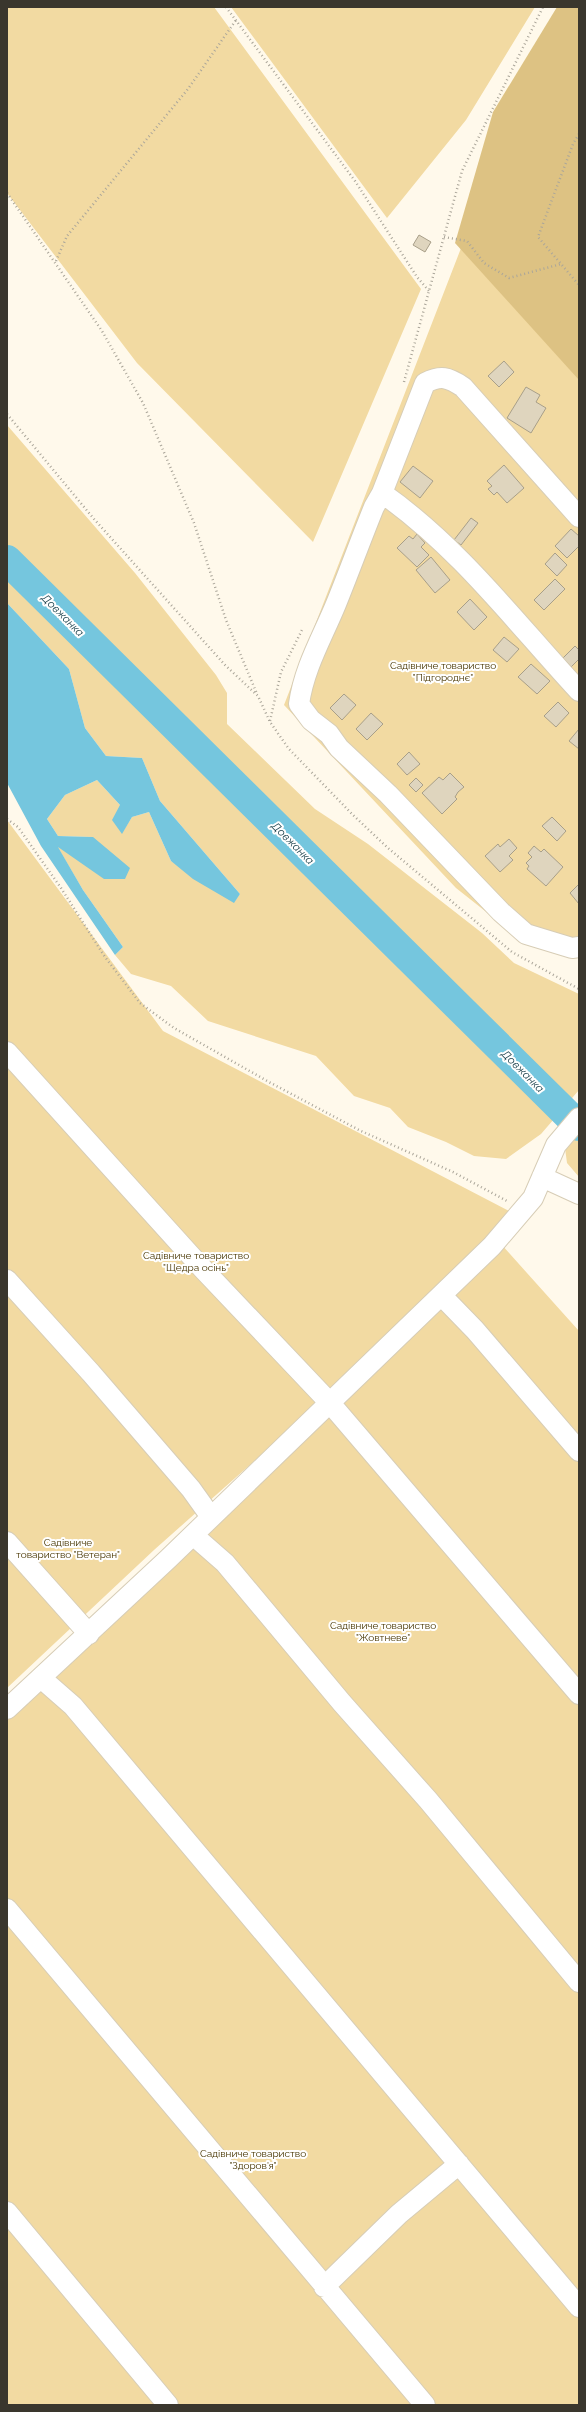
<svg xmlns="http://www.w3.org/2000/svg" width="586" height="2412" viewBox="0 0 586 2412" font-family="Raleway,sans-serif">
<rect width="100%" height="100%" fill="#fff9eb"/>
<path fill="#f2daa2" d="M7 7H214L421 289 313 542 137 363 7 193Z
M231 7H535L466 120 387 218Z
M463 243 579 369V940L518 937 456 888 284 705Z
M7 425 135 573 216 675 227 693V724L315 809 368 844 482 933 514 963 579 994V1090L541 1134 506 1159 474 1156 446 1142 408 1127 390 1108 354 1096 316 1056 208 1021 171 986 131 974 115 955 123 947 83 890 57 846 93 837 58 836 47 819 65 795 97 780 120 805 122 833 132 817 149 812 171 861 234 902 240 894 160 801 142 758 106 756 85 728 69 669 7 603Z
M7 820 163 1031 513 1213 466 1273 154 1550 7 1688Z
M579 1134V1177L567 1163 565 1148 573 1137Z
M501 1244 579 1331V2405H7V1713Z"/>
<path fill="#ddc283" d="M557 7H579V380L455 243 493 112Z"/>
<path fill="#75c6de" d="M7 603 69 669 85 728 106 756 142 758 160 801 240 894 234 903 193 879 171 861 149 812 132 817 122 834 112 820 120 805 97 780 65 795 47 819 58 836 93 837 130 868 125 879H104L58 847 83 890 123 947 115 955 41 846 7 783Z"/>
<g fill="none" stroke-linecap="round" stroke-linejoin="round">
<path stroke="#75c6de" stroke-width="30" d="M7 560 579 1126"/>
</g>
<path fill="#dfd5be" stroke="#a89f89" d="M419 235 431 242 425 252 413 245Z
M504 361 514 372 499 387 488 376Z
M526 387 540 395 536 402 546 408 531 433 507 418Z
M504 465 524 488 507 503 497 492 494 495 488 489 492 486 487 481Z
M413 466 433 481 420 498 400 482Z
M471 518 478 523 461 545 454 540Z
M571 529 579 536V546L567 558 555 546Z
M417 534 425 543 421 547 429 555 417 567 397 548 409 536 413 539Z
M555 553 567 565 557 576 545 564Z
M431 557 450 580 435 593 416 570Z
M555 579 565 589 544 610 534 600Z
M470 599 487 617 474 630 457 612Z
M504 637 519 649 507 662 493 650Z
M575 646 579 650V659L571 667 563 658Z
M531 664 550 681 537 694 518 677Z
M344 694 356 705 342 720 330 708Z
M558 702 569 713 556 727 544 716Z
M371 713 383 724 367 740 356 729Z
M579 729V749L569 741Z
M409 752 420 764 407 775 397 764Z
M450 773 464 787 458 792 455 797 457 799 442 814 422 793 439 777 443 780Z
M416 778 423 785 416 792 409 785Z
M552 817 566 831 557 841 542 826Z
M509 839 517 848 509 856 513 860 500 872 485 856 498 844 500 847Z
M534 846 541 852 544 849 563 867 546 886 527 869 529 866 526 863 532 857 528 853Z
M579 884V904L570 893Z"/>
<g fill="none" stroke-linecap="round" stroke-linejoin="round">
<g stroke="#d7cdb6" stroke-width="22">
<path id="minor" d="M382 493C459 547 516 623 579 691
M579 517 463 387C448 377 441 375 425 383L382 493 374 507C361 539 349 572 336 604 322 638 304 668 299 704L311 720 329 734 339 748 388 794 501 912 526 934 572 948 579 947
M7 1052 202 1268 330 1403 579 1694
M542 1177 579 1194
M7 1280 91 1373 191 1489 211 1517
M442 1296 475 1330 579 1451
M193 1535 225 1563 342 1703 428 1800 579 1982
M7 1542 89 1634
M41 1678 73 1706 579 2307
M7 1709 168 1559 492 1246 533 1198 556 1145 579 1118
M7 1909 425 2405
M7 2212 168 2405
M324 2287 399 2214 459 2164"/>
</g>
<path stroke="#aba69a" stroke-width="2.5" stroke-dasharray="1 3" stroke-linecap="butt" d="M226 7 355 181 417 277 429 291
M579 134 573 144 538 237 579 285
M7 193 102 331 143 403 194 523 226 620 257 694
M444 237 467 241 484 263 509 278 561 264
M56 261 67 236 188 89 236 20
M404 382 462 171 543 7
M7 414 94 519 225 665 258 696 270 722 289 749 353 815 388 848 512 952 579 989
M270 721 281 672 302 630
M7 819 18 827 61 888 105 957 140 1003 174 1028 269 1082 361 1131 453 1172 507 1201"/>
<use href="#minor" stroke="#fff" stroke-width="20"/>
</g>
<g text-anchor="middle" stroke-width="4" stroke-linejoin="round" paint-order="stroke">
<g font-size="10" fill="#473500" stroke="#fff">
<text x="443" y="669">Садівниче товариство<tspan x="443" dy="12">"Підгороднє"</tspan></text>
<text x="196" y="1259">Садівниче товариство<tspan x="196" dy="12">"Щедра осінь"</tspan></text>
<text x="68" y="1546">Садівниче<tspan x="68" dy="12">товариство "Ветеран"</tspan></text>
<text x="383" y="1629">Садівниче товариство<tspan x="383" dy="12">"Жовтневе"</tspan></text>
<text x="253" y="2157">Садівниче товариство<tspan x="253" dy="12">"Здоров'я"</tspan></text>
</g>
<g font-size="11" font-style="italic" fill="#153b46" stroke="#fff">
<text transform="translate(63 615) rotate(45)" y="4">Довжанка</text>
<text transform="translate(293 843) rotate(45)" y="4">Довжанка</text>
<text transform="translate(523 1071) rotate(45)" y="4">Довжанка</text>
</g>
</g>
<rect width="586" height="2412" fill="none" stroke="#3a362d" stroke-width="16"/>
</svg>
